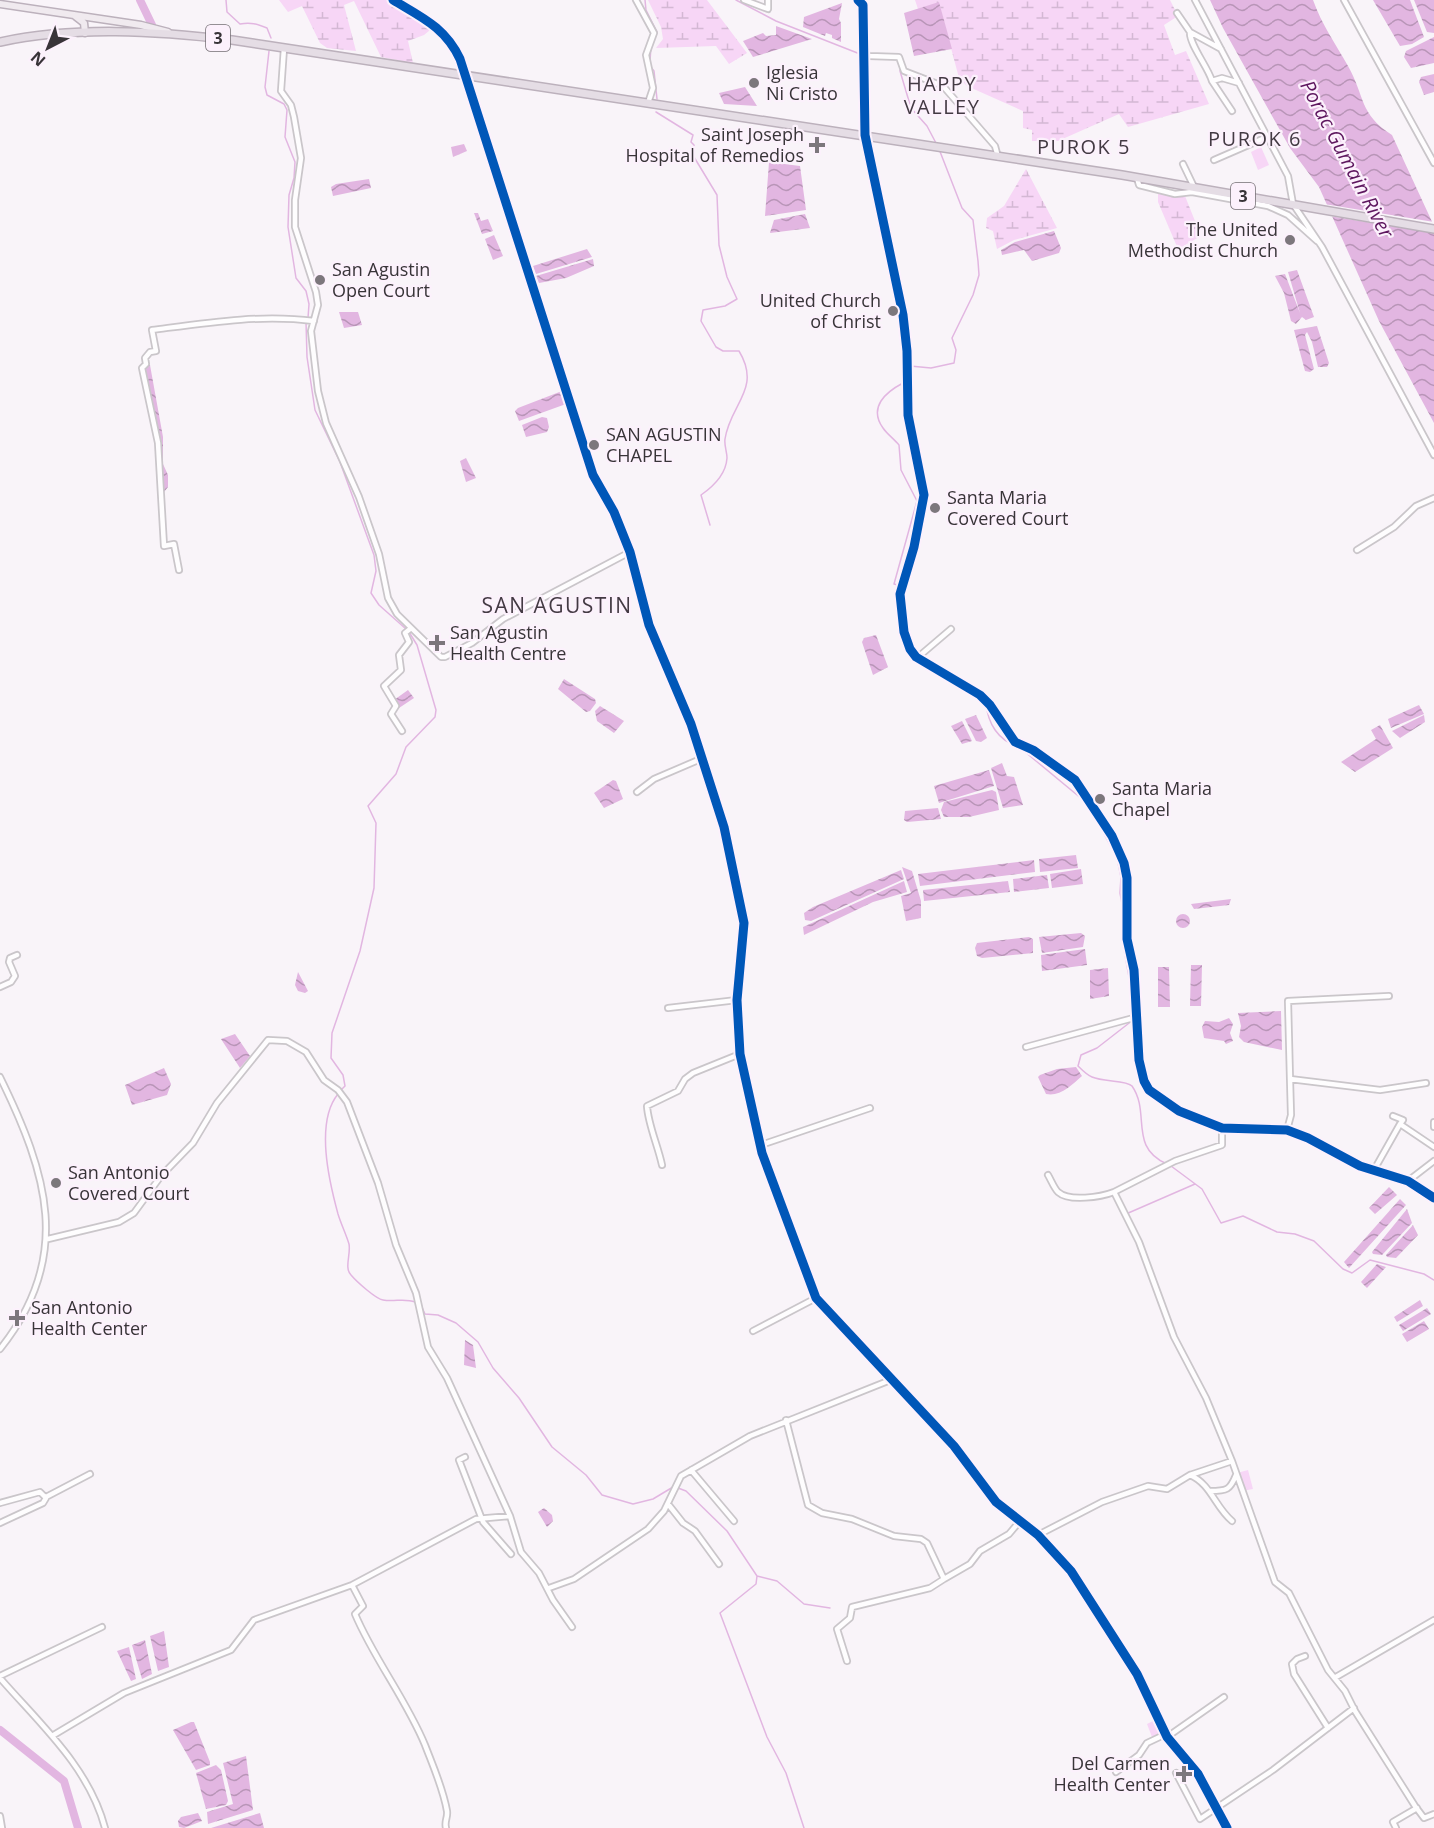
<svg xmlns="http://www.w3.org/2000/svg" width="1434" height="1828" viewBox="0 0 1434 1828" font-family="'Open Sans',sans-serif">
<defs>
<pattern id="wetland-marsh" width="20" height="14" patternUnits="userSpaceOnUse" patternTransform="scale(1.5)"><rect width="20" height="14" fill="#f7d6f6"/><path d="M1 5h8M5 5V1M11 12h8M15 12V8" fill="none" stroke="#d4b8d4"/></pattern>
<pattern id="water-waves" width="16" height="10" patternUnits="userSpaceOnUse" patternTransform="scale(1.5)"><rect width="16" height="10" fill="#e2b6e1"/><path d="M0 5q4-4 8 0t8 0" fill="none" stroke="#b895b7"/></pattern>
</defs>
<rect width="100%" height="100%" fill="#f9f4f9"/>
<path fill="url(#wetland-marsh)" d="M279 0H389L435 26 424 35 408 41 413 63 381 57 354 1 344 5 356 51 327 48 320 43 302 6 288 12Z
M648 0H707L747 53 729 64 716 46 656 48 663 39 661 27Z
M915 0H1170L1178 16 1164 25 1175 55 1186 51 1209 104 1128 127 1119 114 1058 141H1032V130L1023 128V111L967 86 959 78 939 3 918 9Z
M1026 169 1057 228 1014 240 997 249 993 231 986 228 987 218 1004 206Z
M1158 191 1185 196 1201 236 1178 249 1158 202Z"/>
<path fill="#f7d6f6" d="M1261 147 1269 165 1258 170 1251 152Z
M1248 1470 1253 1489 1242 1491 1237 1473Z
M1157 1719 1162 1732 1152 1737 1147 1724Z"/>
<path fill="url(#water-waves)" d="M1210 0H1313C1322 25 1335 43 1348 66 1365 96 1359 114 1392 135L1434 226V423L1379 321 1319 187 1290 148 1223 28Z
M1373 0H1410L1424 37 1412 44 1400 46Z
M1414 0H1434V33L1427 32Z
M939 2 952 49 914 56 904 13Z
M842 3 839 19 841 23V42L832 38V35L826 33 825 36 803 27 804 17Z
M776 26 812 39 753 57 743 41 763 33 766 36 776 35Z
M1434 37V63L1411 68 1404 57 1406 51Z
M1434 74V92L1424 95 1419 82 1421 77Z
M745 87 757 106 724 104 719 93Z
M464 144 467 151 453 157 451 147Z
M769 162 800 166 806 210 765 216Z
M369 179 371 188 333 196 331 187 336 184Z
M474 213H478L481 221 488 219 493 231 482 234Z
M805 214 810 228 770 233 774 220Z
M1054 231 1061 248 1059 253 1032 261 1024 250 1002 255 1001 250 1015 242Z
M494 235 503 256 493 260 485 239Z
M587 249 592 257 536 274 533 266Z
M593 259 594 266 566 278 539 283 536 276Z
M1297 270 1314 317 1306 320 1302 317 1296 324 1291 321 1284 293 1275 276 1285 274 1300 313 1288 272Z
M339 312H358L362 325 344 328Z
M1317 326 1329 363 1327 367H1318L1312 342 1307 332 1305 335 1314 369 1310 372 1305 371 1294 330Z
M147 365H150L163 437V464L168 475V487L161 496 159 443 143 368Z
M562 391 566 404 519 421 515 411 518 408Z
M542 417 547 418 549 427 547 432 526 437 522 425Z
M466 458 476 478 466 482 460 461Z
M876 635 888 667 873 675 862 642 864 638Z
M564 679 595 699 596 703 590 711 586 712 558 689Z
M408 690 414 698 399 708 394 700Z
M1419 705 1424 714 1391 728 1388 719Z
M600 706 624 721 614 733 597 721 595 711Z
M976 715 987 738 981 742 976 741 965 719Z
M1424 715 1425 722 1400 738 1392 731Z
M962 721 972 741 962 744 951 726Z
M1380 725 1393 748 1355 772 1341 762 1376 739 1371 730Z
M1002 763 1007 776 1014 777 1023 805 1003 808 991 768Z
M989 770 994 786 939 803 934 786Z
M613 780 616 781 623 799 604 808 594 793Z
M992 790 996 792 999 810 969 817H944L941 810 944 802Z
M938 808 941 819 907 822 904 820 905 811Z
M1076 855 1078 868 1040 872 1039 859Z
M1034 860 1035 872 920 886 918 874Z
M902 867 912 871 921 901V918L906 921 901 896 911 893Z
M1081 869 1083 884 1052 888 1050 874Z
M901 870 904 879 811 921 805 920 804 913 813 907Z
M1047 875 1049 888 1014 892 1013 879Z
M904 881 907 892 873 902 804 935 803 927Z
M1008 881 1010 892 924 901 923 890Z
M1231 899 1229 905 1194 909 1191 904Z
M1176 921a7 7 0 1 1 14 0a7 7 0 1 1-14 0Z
M1081 933 1085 936 1083 947 1042 953 1039 937Z
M1029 937 1033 939V953L982 958 977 956 975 948 977 943Z
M1085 949 1087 965 1042 971 1041 955Z
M1191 965H1202L1201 1006H1190Z
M1158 967H1169L1170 1007H1158Z
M1108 968 1109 996 1090 999V970Z
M298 972 308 991 305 993 298 991 295 985Z
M1281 1011 1282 1050 1244 1042 1239 1037 1241 1026 1238 1013Z
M1229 1018 1233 1024 1230 1033 1233 1041 1226 1044 1224 1041 1204 1038 1202 1027 1205 1021 1219 1022Z
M235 1034 250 1056 240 1068 221 1039Z
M1076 1067 1082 1076C1072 1085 1060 1097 1046 1094L1038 1077 1040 1075 1057 1069Z
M164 1068 171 1084 167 1095 132 1105 125 1085Z
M1389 1187 1397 1195 1375 1214 1369 1208Z
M1400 1199 1406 1205 1349 1268 1344 1262Z
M1407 1209 1412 1223 1382 1255 1373 1254 1372 1252Z
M1413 1225 1418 1235 1396 1258 1387 1257 1386 1255Z
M1377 1264 1386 1267 1367 1288 1361 1282Z
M1420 1300 1423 1306 1397 1322 1394 1317Z
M1427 1308 1431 1314 1403 1331 1399 1325Z
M1424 1321 1429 1329 1407 1342 1402 1334Z
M465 1340 473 1345 476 1368 464 1365Z
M544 1508 552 1515 553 1521 547 1527 538 1512Z
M164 1631 169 1667 158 1671 150 1636Z
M145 1640 152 1674 142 1679 132 1645Z
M129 1647 136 1679 131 1681 117 1651Z
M191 1722H194L210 1762V1765L196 1770 173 1730Z
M246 1756 253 1810 208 1824 207 1812 233 1804 223 1763Z
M216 1765 221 1770 228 1801 226 1805 206 1809 196 1773Z
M198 1813 202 1821 184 1828 179 1827 178 1821 181 1817Z
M260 1813 264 1828H211Z"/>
<path fill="#f9f4f9" d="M1324 204 1434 222V233L1329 216Z"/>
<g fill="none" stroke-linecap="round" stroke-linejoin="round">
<path stroke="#e2b6e1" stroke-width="1.5" d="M226 0 227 12 240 24C251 22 257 24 267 28L271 38
M645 0 646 10 657 32 651 46 650 61
M736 0 776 21 860 54
M269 51 265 87 267 95 284 104 287 110 285 137 295 162 294 178 289 195 288 227 296 278 306 291 309 304 308 318
M882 59H895
M650 66 654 71 657 99
M901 67 900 71 911 108 927 126 937 145
M656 112 693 135 691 142 694 145V157L717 195 719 245 727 277 737 299 725 306 703 310 701 321 716 347 723 351H739C762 389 730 404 725 439 724 445 727 452 727 458 726 474 714 486 701 495L710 525
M306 322 307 357 315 410 340 462 374 555 376 571 371 593 379 605 406 629
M910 366 931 368 954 363 956 350 952 338 973 295 979 275 978 261 973 220 962 208 939 149
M901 586 894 584 917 501 901 470 899 445C894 439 887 434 883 428 868 407 886 392 903 383V366H905
M986 704C988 723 998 741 1018 746L1088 804 1117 858 1121 877 1120 893 1124 914 1122 938 1131 988 1132 1016
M1133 1020 1097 1048 1081 1055 1078 1066C1082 1070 1087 1075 1092 1077 1103 1082 1127 1080 1132 1086 1151 1113 1128 1147 1167 1164
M341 1090 345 1086 343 1075 331 1058 332 1033 360 951 374 888 376 823 368 806 396 774 406 747 435 717 436 710 417 645 409 632
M338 1094C315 1122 329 1181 338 1214 341 1224 346 1234 349 1244 351 1254 344 1268 351 1275 357 1282 376 1299 383 1300 394 1302 405 1298 415 1302
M1171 1166 1202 1189 1221 1223 1243 1216 1277 1232 1295 1234 1314 1241 1343 1269 1352 1273 1370 1260 1424 1274 1434 1280
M1126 1214 1195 1184
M420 1303 425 1314 438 1315 456 1323 478 1342 493 1368 519 1398 552 1447 586 1475 602 1495 633 1504 653 1499 673 1487
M678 1488 686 1491 727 1531 757 1576 756 1584 720 1613 767 1737 786 1773 804 1828
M757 1576 777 1581 804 1604 830 1608
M1100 1609 1139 1672 1170 1732
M1173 1736 1203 1776 1219 1804
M1221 1807 1231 1828"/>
<path stroke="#e2b6e1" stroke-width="8" d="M140 0 152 25
M0 1730 64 1781 78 1828"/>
<g stroke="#cac6ca" stroke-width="8">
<path id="minor" d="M393 0C421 17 445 27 460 59L593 475 614 512 630 552 649 625 691 724 724 827 744 923 737 1000 740 1054 762 1153 816 1298 954 1446 996 1502 1038 1535 1071 1571 1137 1674 1167 1737 1198 1774 1227 1828
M636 0 654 33 646 55 653 88 648 103
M744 0 768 9V0
M858 0 863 5 865 135 903 315 907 351 908 415 924 495 914 547 900 594 904 632 910 649 916 657 980 695 990 705 1015 742 1033 750 1075 780 1112 836 1124 863 1127 878V939L1134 970 1139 1060 1144 1081 1149 1090 1179 1111 1222 1128 1287 1130 1308 1138 1360 1166 1408 1181 1434 1198
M1195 0 1288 176 1293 204 1322 247 1434 455
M1344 0 1434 163
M1177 13 1190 32 1221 49
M1190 32C1189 44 1208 67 1212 81L1222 78 1239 83
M284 48 281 91 291 105 294 117 301 158 295 200V227L316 292 318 305 311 331 318 391 326 423 359 497 379 554 388 598 397 614 441 657H445L472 643 503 619 630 552
M865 53 869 56 899 57 904 71 943 86 995 146 998 157
M1212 81 1232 111
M1214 160 1267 137
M1183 164 1194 187
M1137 178 1139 185 1175 194 1192 192 1268 206 1288 215 1317 241
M1357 550 1394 527 1416 506 1434 498
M179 570 174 544 164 546 158 443 142 368 146 364 145 358 150 352 156 351 152 330C205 323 260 314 314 321
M917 658 951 629
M402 731 391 714 396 706 384 686 401 670 399 655 409 642 405 633 410 629
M637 792 654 779 703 758
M0 987 11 982 15 976 9 962 10 958 17 955
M668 1008 737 1000
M1026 1047 1137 1017
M0 1077C47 1173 74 1257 0 1349
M1290 1079 1288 1001 1389 996
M1393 1116 1403 1120 1400 1124
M1434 1122V1127
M1222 1128V1145L1175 1161 1114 1192 1139 1242 1174 1337 1206 1398 1232 1461
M1287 1130 1291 1115 1290 1079 1380 1090 1426 1083
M761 1145 870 1108
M662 1165C658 1146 648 1124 647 1106L678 1091 685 1079 693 1073 740 1054
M1374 1170 1400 1124 1434 1147
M1048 1175C1051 1180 1054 1188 1058 1192 1069 1202 1101 1197 1114 1192
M1408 1181 1434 1161
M48 1239 119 1222 134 1213 161 1176 193 1143 217 1103 268 1040 287 1041 306 1052 324 1080 338 1090 347 1102 378 1183 396 1245 416 1293 428 1347 447 1378 510 1516 521 1552 539 1573 553 1600 572 1627
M753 1331 816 1298
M786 1420 808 1505 822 1513 852 1519 894 1536 921 1539 927 1543 944 1579 970 1564 980 1551 1009 1534 1020 1521
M465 1457 459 1460 483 1522 511 1554
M691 1470 734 1521
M1190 1475C1211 1484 1215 1507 1232 1521
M1210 1491C1227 1491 1230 1490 1236 1475
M46 1497 90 1474
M0 1503 40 1492 46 1498 43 1503 0 1523
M668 1504 683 1523 695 1531 719 1564
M1038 1535 1102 1502 1148 1486 1167 1489 1190 1475 1232 1461 1275 1582 1289 1593 1328 1670 1345 1691 1355 1711 1415 1806 1424 1818 1434 1814
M352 1585 363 1606 355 1614C374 1659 406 1699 425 1745 433 1766 443 1788 447 1811 448 1818 444 1821 446 1828
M549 1588 574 1579 648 1529 664 1511 681 1476 750 1436 893 1379
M1305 1656 1297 1659 1292 1664 1294 1674 1328 1728
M847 1661 837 1629 850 1618 852 1607 930 1588 944 1579
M0 1676 102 1627
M1336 1677 1434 1620
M0 1678C40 1724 89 1767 105 1828
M52 1736 124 1693 231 1650 254 1620 352 1585 476 1519 510 1516
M1167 1737 1224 1697
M1116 1772 1139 1755 1147 1743 1166 1734
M1176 1773 1200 1819 1273 1770 1354 1708
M0 1816 2 1828
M1396 1828 1393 1822 1417 1808"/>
</g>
<g stroke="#bcb1bc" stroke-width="9">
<path id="major" d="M0 4 141 25 168 32
M75 16 84 23 85 33"/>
</g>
<g stroke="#bcb1bc" stroke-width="10">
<path id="highway" d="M0 42C75 26 156 31 232 40L1122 175 1434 229"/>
</g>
<use href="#minor" stroke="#fefdfe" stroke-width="4.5"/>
<use href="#major" stroke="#f0eaef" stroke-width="6"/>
<use href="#highway" stroke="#e5dde5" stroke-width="7"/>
<g stroke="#fcf1fc" stroke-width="13">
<path id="cycleway" d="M393 0C421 17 445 27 460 59L593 475 614 512 630 552 649 625 691 724 724 827 744 923 737 1000 740 1054 762 1153 816 1298 954 1446 996 1502 1038 1535 1071 1571 1137 1674 1167 1737 1198 1774 1227 1828
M858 0 863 5 865 135 903 315 907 351 908 415 924 495 914 547 900 594 904 632 910 649 916 657 980 695 990 705 1015 742 1033 750 1075 780 1112 836 1124 863 1127 878V939L1134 970 1139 1060 1144 1081 1149 1090 1179 1111 1222 1128 1287 1130 1308 1138 1360 1166 1408 1181 1434 1198"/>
</g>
<use href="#cycleway" stroke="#0057b8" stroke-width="9"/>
</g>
<g fill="#7c777c" stroke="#fcf1fc" stroke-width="2">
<circle cx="754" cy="83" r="6"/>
<path d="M814 136h6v6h6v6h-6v6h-6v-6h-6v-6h6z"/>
<circle cx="1290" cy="240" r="6"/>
<circle cx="320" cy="280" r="6"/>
<circle cx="893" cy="311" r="6"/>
<circle cx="594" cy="445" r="6"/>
<circle cx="935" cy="508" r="6"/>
<path d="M434 634h6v6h6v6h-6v6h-6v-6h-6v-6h6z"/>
<circle cx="1100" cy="799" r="6"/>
<circle cx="56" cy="1183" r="6"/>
<path d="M14 1309h6v6h6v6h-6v6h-6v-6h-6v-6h6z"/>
<path d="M1181 1765h6v6h6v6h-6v6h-6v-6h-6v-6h6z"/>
</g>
<g text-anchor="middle" stroke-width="4.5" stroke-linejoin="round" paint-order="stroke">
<g fill="#fcf1fc" stroke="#736d73" stroke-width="1.5">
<rect x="206" y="25" width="24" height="26" rx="4.5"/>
<rect x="1231" y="183" width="24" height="26" rx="4.5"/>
</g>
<g font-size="16" font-weight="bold" fill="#383438">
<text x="218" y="44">3</text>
<text x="1243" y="202">3</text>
</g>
<g font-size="18" fill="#383438" stroke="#fcf1fc" text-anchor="start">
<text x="766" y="79">Iglesia<tspan x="766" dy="21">Ni Cristo</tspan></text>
<text x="804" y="141" text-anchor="end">Saint Joseph<tspan x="804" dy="21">Hospital of Remedios</tspan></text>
<text x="1278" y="236" text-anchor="end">The United<tspan x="1278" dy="21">Methodist Church</tspan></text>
<text x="332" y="276">San Agustin<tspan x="332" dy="21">Open Court</tspan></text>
<text x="881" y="307" text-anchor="end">United Church<tspan x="881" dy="21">of Christ</tspan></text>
<text x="606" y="441">SAN AGUSTIN<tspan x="606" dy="21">CHAPEL</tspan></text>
<text x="947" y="504">Santa Maria<tspan x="947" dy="21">Covered Court</tspan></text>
<text x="450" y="639">San Agustin<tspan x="450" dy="21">Health Centre</tspan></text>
<text x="1112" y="795">Santa Maria<tspan x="1112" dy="21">Chapel</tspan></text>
<text x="68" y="1179">San Antonio<tspan x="68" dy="21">Covered Court</tspan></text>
<text x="31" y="1314">San Antonio<tspan x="31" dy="21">Health Center</tspan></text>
<text x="1170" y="1770" text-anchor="end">Del Carmen<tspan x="1170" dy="21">Health Center</tspan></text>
</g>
<g font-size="20" letter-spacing="1.5" fill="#433a43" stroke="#fcf1fc">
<text x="942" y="91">HAPPY<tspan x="942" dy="23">VALLEY</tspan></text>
<text x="1255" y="146">PUROK 6</text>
<text x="1084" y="154">PUROK 5</text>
</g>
<g font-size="20" font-style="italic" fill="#5d165e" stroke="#fcf1fc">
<text transform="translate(1347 159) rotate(62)" y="7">Porac Gumain River</text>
</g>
<g font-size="21" letter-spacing="1.5" fill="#433a43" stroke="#fcf1fc">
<text x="557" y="613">SAN AGUSTIN</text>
</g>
</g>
<g transform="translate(48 48) rotate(222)" stroke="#fcf1fc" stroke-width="4.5" paint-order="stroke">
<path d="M0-4.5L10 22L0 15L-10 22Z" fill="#383438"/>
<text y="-9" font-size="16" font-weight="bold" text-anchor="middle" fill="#383438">N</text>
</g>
</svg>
